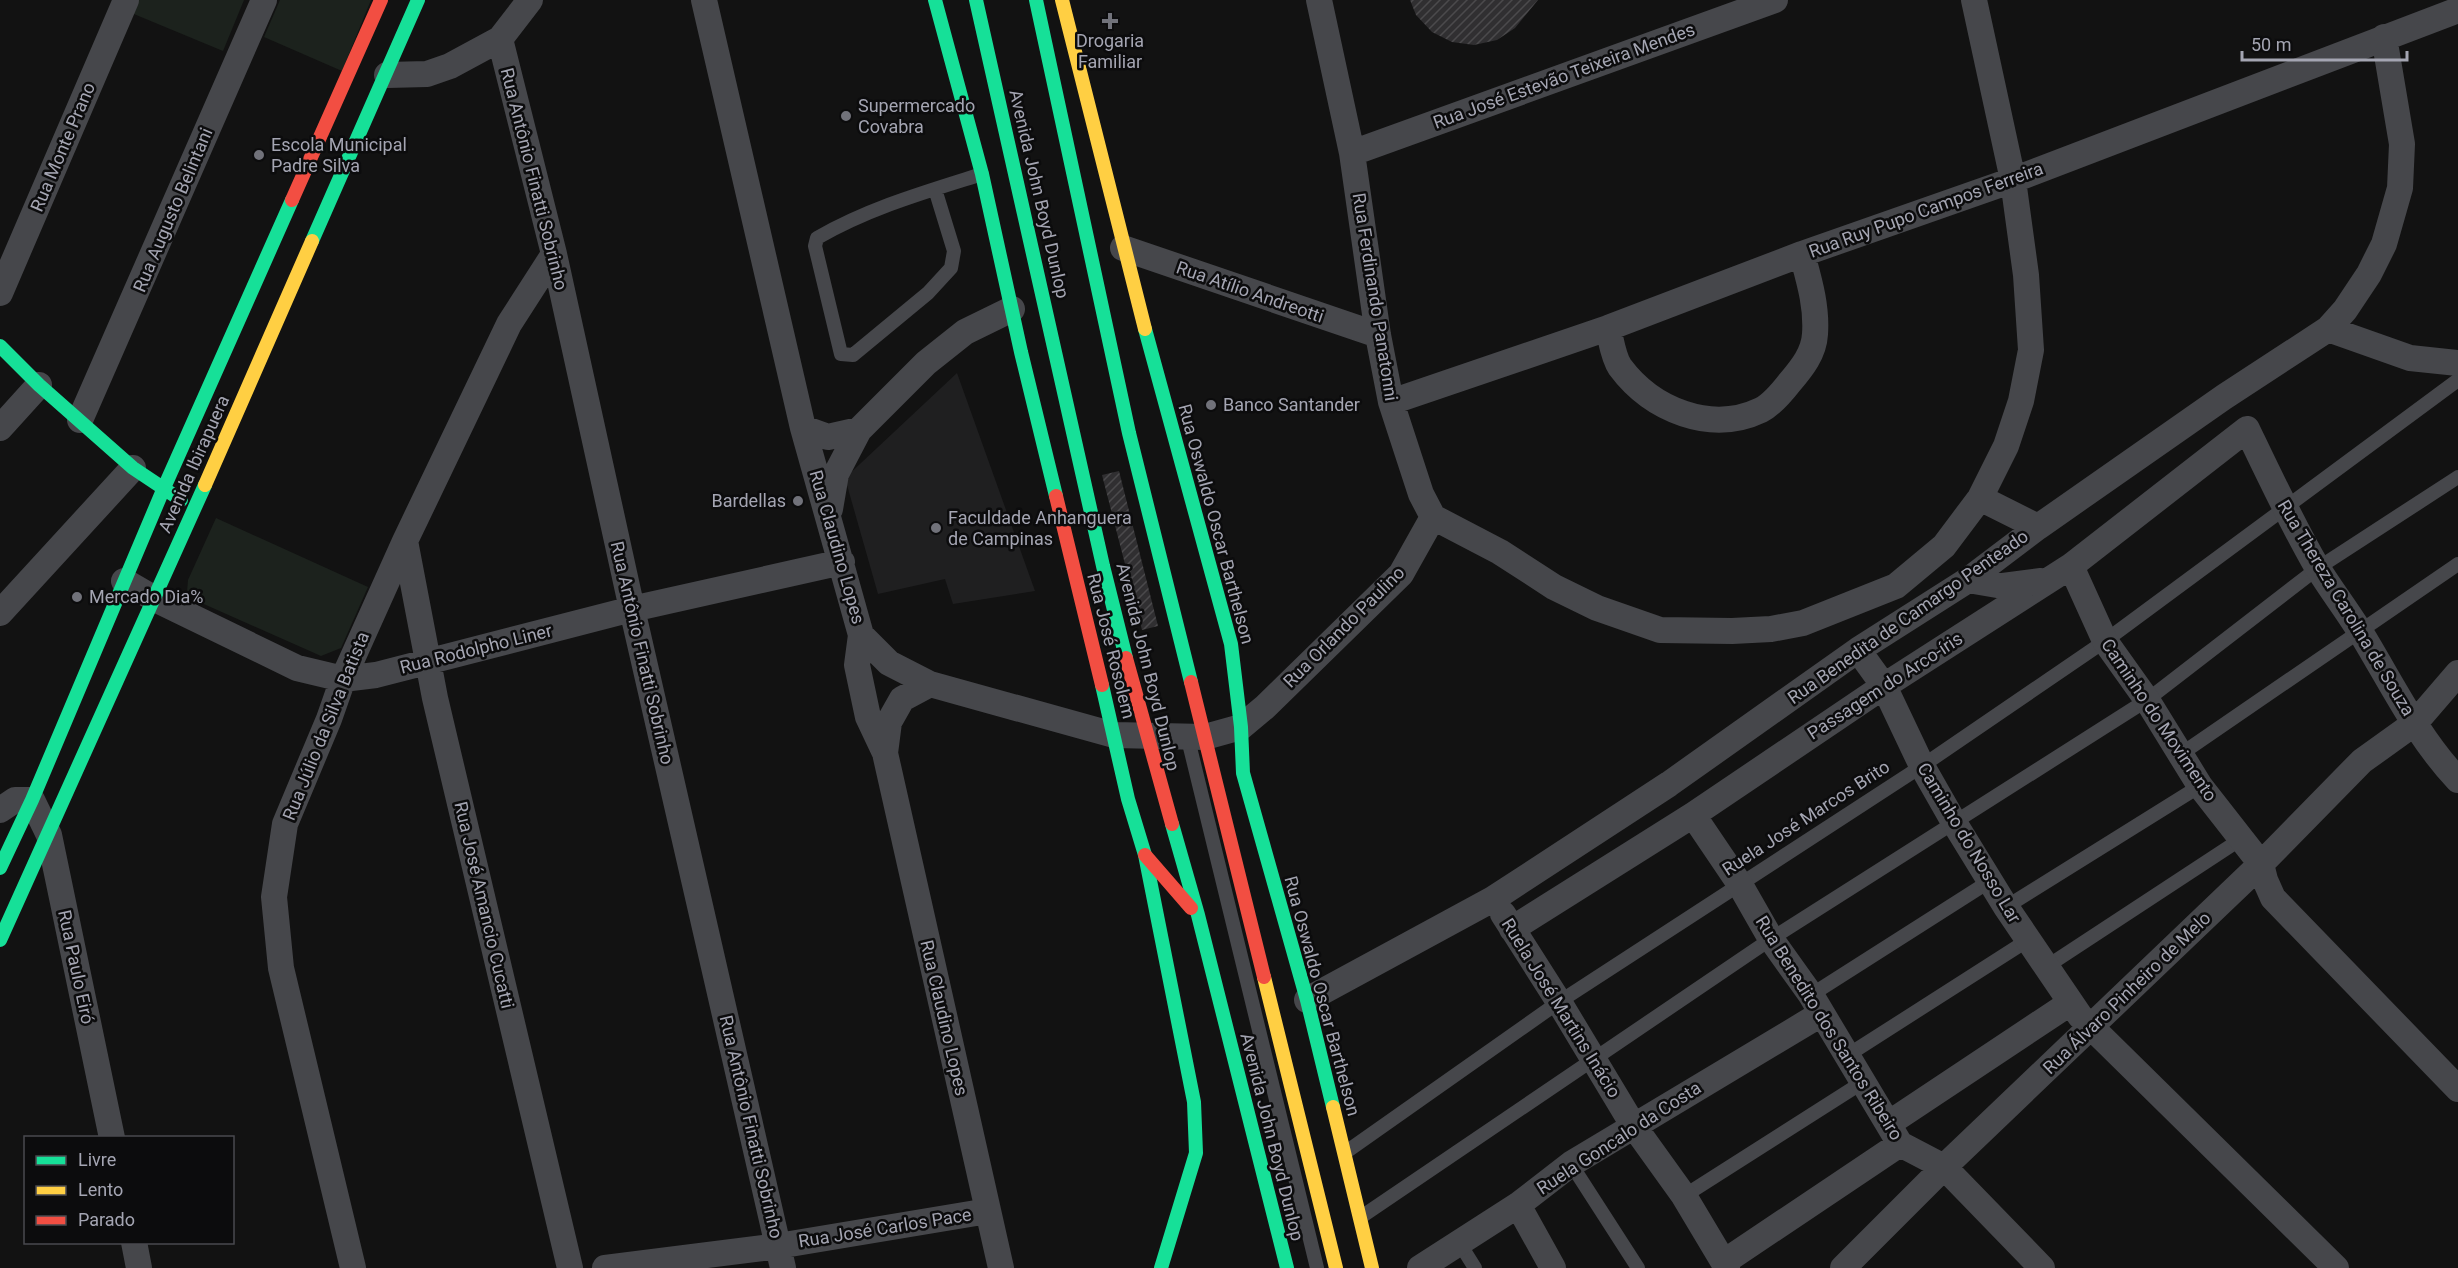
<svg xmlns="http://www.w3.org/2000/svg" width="2458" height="1268" viewBox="0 0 2458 1268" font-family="Roboto,sans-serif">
<defs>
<pattern id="building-hatch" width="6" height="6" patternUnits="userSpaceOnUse" patternTransform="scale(1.5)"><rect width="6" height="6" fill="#302f31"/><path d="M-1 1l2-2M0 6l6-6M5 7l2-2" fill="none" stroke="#4b4a4c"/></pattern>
</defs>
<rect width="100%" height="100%" fill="#121212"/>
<path fill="#1f1f20" d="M957 373 1035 591 953 604 945 579 878 594 845 478Z"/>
<path fill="#1c221d" d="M135 0H244L223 51 129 12Z
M280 0H371L342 71 264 37Z
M216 518 368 587 341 648 321 656 197 601 187 592 188 580Z"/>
<path fill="url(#building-hatch)" d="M1410 0H1538L1515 28 1497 40 1474 45 1452 42 1432 32 1416 15Z
M1119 471 1158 626 1142 630 1102 475Z"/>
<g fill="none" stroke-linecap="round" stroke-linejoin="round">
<path stroke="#46474b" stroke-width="14" d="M935 189 954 251 951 268 928 293 853 355 841 354 815 246 817 238C869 208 925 192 982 174
M1186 731 1317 1268
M2181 754 2458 564
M2006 907 2200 786
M2046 967 2241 839
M1811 995 1990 881
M1848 1055 2028 940
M1346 1152 1559 1002 1922 766 2105 641 2458 380
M1571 1164 1638 1268
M1684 1196 1863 1082
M1361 1217 1771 939 2147 700 2318 568 2458 477
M1460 1244 1475 1268"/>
<path stroke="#46474b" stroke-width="26" d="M704 0 803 428 861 635 857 665 868 717 885 753 1001 1268
M1319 0 1352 153 1378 335 1391 402 1421 494 1433 517 1500 552 1554 587 1597 608 1660 630 1732 631 1771 629 1803 623 1896 586 1944 546 1980 498 2006 446 2021 401 2031 350 2026 275 2013 180 1974 0
M500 39 554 254 632 609 783 1268
M387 75 427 74 450 66 500 39 530 0
M1352 153 1775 0
M1123 248 1378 335
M0 293 126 0
M1608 328C1611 339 1613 357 1620 367 1652 410 1711 434 1761 410 1771 405 1783 391 1790 382 1802 368 1814 353 1815 334 1817 306 1809 280 1802 254
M2328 329 2410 358 2458 363
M1391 402 1608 328 1802 254 2013 180 2458 10
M80 420 264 0
M0 428 39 385
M803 428 828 437 859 430
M1980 498 2038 527
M830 509 836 474 859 430 926 363 965 332 1012 309
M405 541 435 698 570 1268
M2071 566 2105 641 2147 700 2200 786 2261 864 2265 880 2273 898 2458 1089
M1968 580 2003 586 2041 581
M124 581 155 599 297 668 343 679 376 675 632 609 842 562
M0 613 133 468
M861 635 889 663 930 684 1114 735 1205 737 1241 727 1265 707 1401 574 1433 517
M1858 650 1884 686 1922 766 1955 824 2006 907 2080 1016 2336 1268
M885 753 889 722 902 699 930 684
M0 810 15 800H32L49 835 112 1138
M1693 815 1739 883 1771 939 1811 995 1900 1144 1944 1167 2042 1268
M1503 914 1559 1002 1633 1125 1684 1196 1727 1268
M1512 929 1693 815 1884 686 2071 566 2247 429C2269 475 2291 522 2317 567 2333 593 2352 617 2367 643 2395 690 2420 740 2458 780
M1307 1000 1493 899 1669 784 1858 650 1968 580 2038 527 2224 397 2328 329 2345 310 2369 274 2384 244 2400 188 2402 144 2384 37
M1888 1124 2070 1003
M1518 1205 1553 1268
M134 1242 139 1268
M1724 1262 1900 1144
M353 1268 281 968 274 897 285 824 329 719 343 679 405 541 509 324 554 254
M605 1268 778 1246 988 1211
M1420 1268 1518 1205 1571 1164 1821 1014
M1843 1268 1944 1167 2261 864 2362 761 2415 723 2458 673"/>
<path stroke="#16e098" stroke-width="14" d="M935 0 982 174 1021 352 1056 496
M976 0 1103 566 1126 658
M1036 0 1129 433 1191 682
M312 241 418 0
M1145 329 1231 644 1241 727 1243 773 1307 1000 1333 1107
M0 346 39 385 133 468 181 500
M1102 685 1128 799 1145 855 1194 1102 1196 1153 1161 1268
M1172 824 1198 915 1287 1268
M0 868 32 800 163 490 292 200
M0 940 205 485"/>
<path stroke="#ffcf43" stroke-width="14" d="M1062 0 1145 329
M205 485 312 241
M1264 977 1336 1268
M1333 1107 1372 1268"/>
<path stroke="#f24e42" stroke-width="14" d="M292 200 381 0
M1056 496 1102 685
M1126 658 1172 824
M1191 682 1264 977
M1145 855 1191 908"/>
</g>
<g fill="#71727a" stroke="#0c0c0d" stroke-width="2">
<path d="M1107 12h6v6h6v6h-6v6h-6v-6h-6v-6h6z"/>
<circle cx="846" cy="116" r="6"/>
<circle cx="259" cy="155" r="6"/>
<circle cx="1211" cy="405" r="6"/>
<circle cx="798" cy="501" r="6"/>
<circle cx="936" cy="528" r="6"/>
<circle cx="77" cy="597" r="6"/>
</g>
<g text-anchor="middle" stroke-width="5" stroke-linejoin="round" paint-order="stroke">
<g font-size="18" fill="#a4a5b2" stroke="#0c0c0d" text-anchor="start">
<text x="1110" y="47" text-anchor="middle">Drogaria<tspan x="1110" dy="21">Familiar</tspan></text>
<text x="858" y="112">Supermercado<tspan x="858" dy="21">Covabra</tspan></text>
<text x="271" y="151">Escola Municipal<tspan x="271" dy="21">Padre Silva</tspan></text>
<text x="1223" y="411">Banco Santander</text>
<text x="786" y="507" text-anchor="end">Bardellas</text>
<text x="948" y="524">Faculdade Anhanguera<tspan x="948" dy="21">de Campinas</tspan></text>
<text x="89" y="603">Mercado Dia%</text>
</g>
<g font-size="18" fill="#a4a5b2" stroke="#0c0c0d">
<text transform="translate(1564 76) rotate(-20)" y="6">Rua José Estevão Teixeira Mendes</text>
<text transform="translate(63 147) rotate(-67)" y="6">Rua Monte Prano</text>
<text transform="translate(534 179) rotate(76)" y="6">Rua Antônio Finatti Sobrinho</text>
<text transform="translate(1039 194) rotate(77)" y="6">Avenida John Boyd Dunlop</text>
<text transform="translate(173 210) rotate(-67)" y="6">Rua Augusto Belintani</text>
<text transform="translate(1926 210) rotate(-20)" y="6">Rua Ruy Pupo Campos Ferreira</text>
<text transform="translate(1250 292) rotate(19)" y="6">Rua Atílio Andreotti</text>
<text transform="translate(1375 297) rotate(81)" y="6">Rua Ferdinando Panatonni</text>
<text transform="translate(194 464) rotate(-66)" y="6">Avenida Ibirapuera</text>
<text transform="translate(1216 524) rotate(75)" y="6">Rua Oswaldo Oscar Barthelson</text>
<text transform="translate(837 547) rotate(74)" y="6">Rua Claudino Lopes</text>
<text transform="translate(2346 608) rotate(59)" y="6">Rua Thereza Carolina de Souza</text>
<text transform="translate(1908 617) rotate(-35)" y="6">Rua Benedita de Camargo Penteado</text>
<text transform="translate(1344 627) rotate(-45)" y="6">Rua Orlando Paulino</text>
<text transform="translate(1111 646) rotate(76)" y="6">Rua José Rosolem</text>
<text transform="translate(476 649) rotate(-14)" y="6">Rua Rodolpho Liner</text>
<text transform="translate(642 653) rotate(77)" y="6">Rua Antônio Finatti Sobrinho</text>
<text transform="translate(1148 667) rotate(76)" y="6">Avenida John Boyd Dunlop</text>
<text transform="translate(1885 686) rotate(-33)" y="6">Passagem do Arco-íris</text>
<text transform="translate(2159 720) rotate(56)" y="6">Caminho do Movimento</text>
<text transform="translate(326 726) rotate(-68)" y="6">Rua Júlio da Silva Batista</text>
<text transform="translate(1806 818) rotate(-33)" y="6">Ruela José Marcos Brito</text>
<text transform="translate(1969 843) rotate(59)" y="6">Caminho do Nosso Lar</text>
<text transform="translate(484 905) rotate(77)" y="6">Rua José Amancio Cucatti</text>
<text transform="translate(76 967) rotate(78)" y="6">Rua Paulo Eiró</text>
<text transform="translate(2127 993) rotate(-44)" y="6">Rua Álvaro Pinheiro de Melo</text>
<text transform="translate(1322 996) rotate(75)" y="6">Rua Oswaldo Oscar Barthelson</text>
<text transform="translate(1561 1008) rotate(58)" y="6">Ruela José Martins Inácio</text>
<text transform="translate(944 1018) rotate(77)" y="6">Rua Claudino Lopes</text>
<text transform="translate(1829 1028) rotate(58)" y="6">Rua Benedito dos Santos Ribeiro</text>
<text transform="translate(751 1127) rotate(77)" y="6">Rua Antônio Finatti Sobrinho</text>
<text transform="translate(1272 1137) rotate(76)" y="6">Avenida John Boyd Dunlop</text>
<text transform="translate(1619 1138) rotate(-33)" y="6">Ruela Goncalo da Costa</text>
<text transform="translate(885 1228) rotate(-9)" y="6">Rua José Carlos Pace</text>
</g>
</g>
<rect x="24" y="1136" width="210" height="108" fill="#0c0c0d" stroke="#49494f" stroke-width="1.5"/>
<rect x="36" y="1156" width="30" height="9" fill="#16e098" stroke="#49494f" stroke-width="1.5"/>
<text x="78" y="1166" font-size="18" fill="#a4a5b2">Livre</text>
<rect x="36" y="1186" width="30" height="9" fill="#ffcf43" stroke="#49494f" stroke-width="1.5"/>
<text x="78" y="1196" font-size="18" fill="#a4a5b2">Lento</text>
<rect x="36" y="1216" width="30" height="9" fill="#f24e42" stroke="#49494f" stroke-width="1.5"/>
<text x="78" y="1226" font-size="18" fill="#a4a5b2">Parado</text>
<path d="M2242 51v9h165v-9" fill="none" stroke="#a4a5b2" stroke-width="3"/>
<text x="2251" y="51" font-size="18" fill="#a4a5b2" stroke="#0c0c0d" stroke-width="4.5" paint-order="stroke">50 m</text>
</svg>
